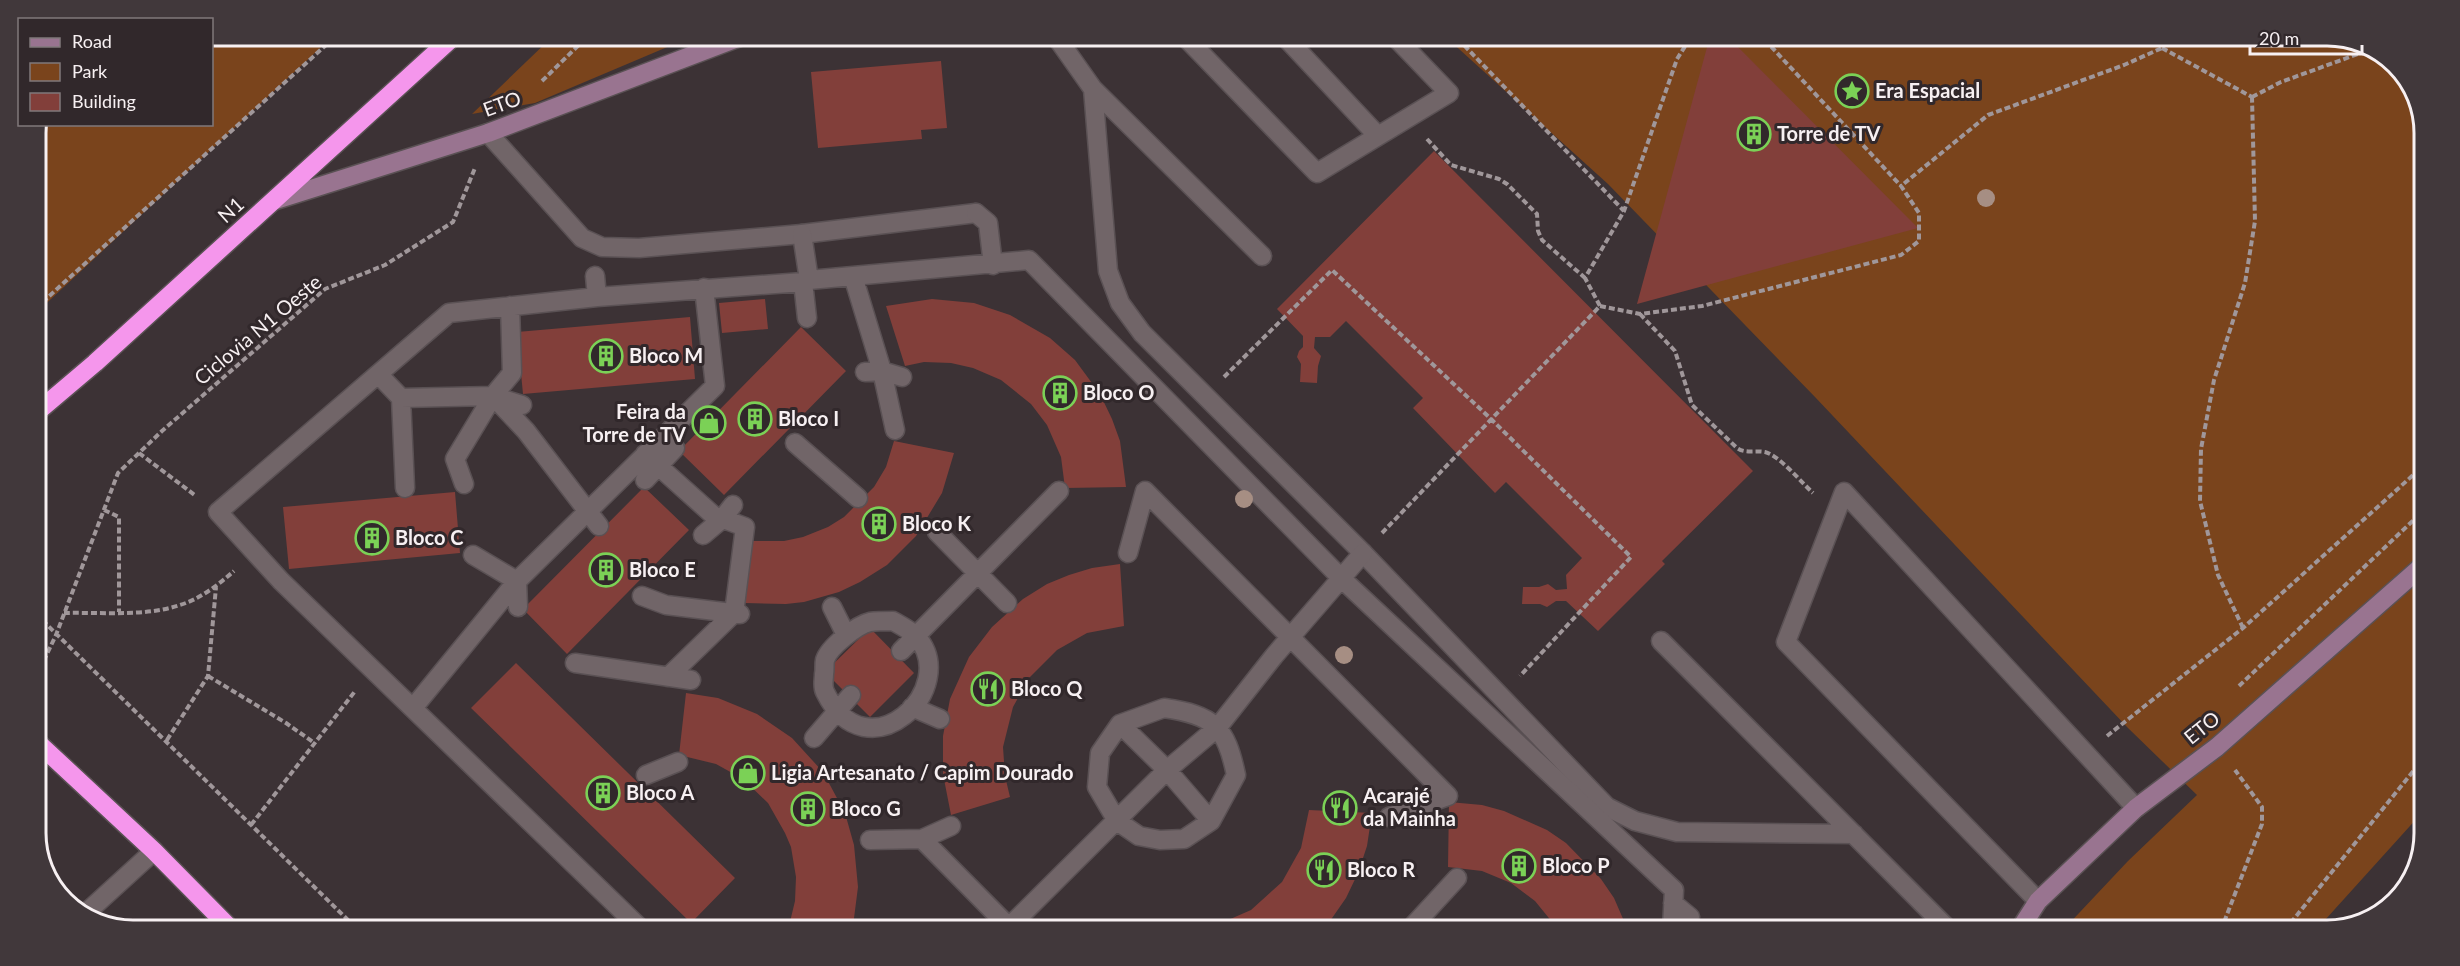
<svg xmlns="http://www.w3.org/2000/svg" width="2460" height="966" viewBox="0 0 2460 966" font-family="Lato,sans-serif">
<rect width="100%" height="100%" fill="#3c3235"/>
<path fill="#7a441c" d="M212 36H333L36 313 38 125 212 124Z
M552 37H691L535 103 472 114Z
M1448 39 2358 41 2404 74 2424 127 2419 816 2316 930 2064 929 2128 861 2197 795 2128 728 1815 397 1608 184Z"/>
<path fill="#823f3a" d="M1709 40H1731L1918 228 1637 304Z
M941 61 947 128 921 130 922 139 818 148 811 72Z
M1434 151 1753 471 1662 561 1665 564 1598 631 1566 601H1556L1547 607 1540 604H1522L1523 587H1539L1548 584 1556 590 1567 589 1566 575 1582 558 1506 482 1495 493 1413 408 1423 398 1346 321 1330 337H1315L1314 348 1321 356 1318 366 1317 383 1300 382 1301 364 1297 357 1299 351 1303 347V336L1277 309Z
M765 299 768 329 722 333 719 303Z
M932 299 974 303 1010 315 1050 338 1075 360 1100 394 1112 419 1120 441 1126 487 1065 488 1061 457 1047 425 1031 404 1001 380 973 368 951 363 924 362 905 366 886 306Z
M690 317 695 379 523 394 517 332Z
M801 327 846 371 724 495 679 451Z
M894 441 954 453 942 493 916 536 887 565 860 582 839 592 804 602 786 604 745 603 753 541H784L803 537 828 527 844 517 874 487 886 467Z
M644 487 689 530 567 654 523 609Z
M455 492 460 553 289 569 283 507Z
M1120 564 1124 626 1087 633 1057 650 1029 678 1013 707 1003 747 1005 776 1010 797 951 815 943 774V736L950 699 969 657 992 627 1023 599 1047 584 1069 575 1092 568Z
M870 628 914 673 870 717 825 672Z
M516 663 735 878 691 923 471 708Z
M686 693 718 698 757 714 792 738 823 772 845 813 854 845 858 887 853 926H789L795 901 796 877 791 847 785 833 768 803 743 779 716 764 679 755Z
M1449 802 1482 805 1504 811 1547 830 1566 843 1601 879 1614 898 1627 928H1557L1535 901 1511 883 1482 871 1448 867Z
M1309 810 1372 813 1367 846 1358 873 1346 898 1330 921 1324 928 1212 927 1251 910 1282 882 1301 848Z"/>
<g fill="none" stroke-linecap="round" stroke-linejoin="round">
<g stroke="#5a5154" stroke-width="21">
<path id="lane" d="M1057 38 1093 89 1262 256
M1187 39 1317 173 1449 93 1397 39
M1287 39 1378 136
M1093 89 1108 271 1120 303 1142 333 1363 553 1607 807 1635 821 1677 832 1854 834
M488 133 582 238 602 247 639 248 802 234 976 213
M1661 641 1948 929
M2038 901 1786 642 1844 492 2136 808
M86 913 154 851"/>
</g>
<g stroke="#5a5154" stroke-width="21">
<path id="street" d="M976 213 988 223 993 265
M802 234 809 280
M595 276 597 297
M853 276 882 371 895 430
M803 282 807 318
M865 372 882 371 902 377
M379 375 401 398 405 488
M493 396 526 431 599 526
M401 398 493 396 522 405
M795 443 858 498
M645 454 713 515 745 527 734 613 668 677
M645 480 675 448
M464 484 455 459 493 396 512 373 510 306
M937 532 1007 603
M703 535 722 519 733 505
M1128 553 1145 491 1448 796 1389 817
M473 555 517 581 518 607
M642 596 666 605 740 614
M832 607 846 635
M893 621C900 625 910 630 916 636 963 688 867 778 825 692 822 686 824 680 824 674 825 670 824 664 825 660 829 647 857 625 870 622 877 621 886 621 893 621Z
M901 651 1059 491
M575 663 691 680
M912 707 940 719
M413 708 517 581 715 386 704 288
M1164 708C1214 715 1226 727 1236 775L1211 821 1184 839 1160 840 1139 836 1117 821 1097 787 1100 753 1120 724Z
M1120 724 1167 770 1211 821
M814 738 851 695
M646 775 678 762
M922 839 951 826
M870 840 922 839 1009 927
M1673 903 1690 917
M638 926 281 581 218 512 449 313 597 297 803 282 809 280 1029 260 1342 579 1674 890 1672 928
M1009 927 1167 770 1218 727 1274 656 1363 553
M1411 928 1457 878"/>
</g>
<g stroke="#5a5154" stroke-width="21">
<path id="secondary" d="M276 200 488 133 740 37
M2020 929 2038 901 2136 808 2217 747 2421 567"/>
</g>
<g stroke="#5a5154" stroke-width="21">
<path id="highway" d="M36 413 95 363 453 37
M36 741 154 851 227 925"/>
</g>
<path stroke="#a0979a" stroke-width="4" stroke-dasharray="6 3" stroke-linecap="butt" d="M1458 39 1624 211
M1765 40 1901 186
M2160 41 2162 48
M2162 48 2252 97
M542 81 587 37
M2252 97 2281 82 2366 51 2373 52
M1427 139 1451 165 1499 179 1507 184 1537 214 1538 231 1542 240 1585 278
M1600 306 1640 314 1702 306 1901 255 1919 241V213L1901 186 1988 115 2124 65 2162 48
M36 308 336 36
M1640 314 1675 351 1692 405 1737 448C1746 454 1755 450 1765 452 1780 456 1801 482 1813 493
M1224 377 1332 270 1491 419 1631 557 1520 676
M139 453 196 496
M104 510 119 517V612
M1382 533 1600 306 1585 278 1624 211 1677 59 1689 40
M64 613C101 612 144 617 180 605 200 599 218 585 234 571
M36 614 353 925
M2243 628 2218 575 2200 501 2201 449 2214 380 2245 283 2255 221 2252 97
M208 676 286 723 313 742
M36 677 56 635 118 473 162 431 325 289 385 265 453 222 475 168
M2239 686 2421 513
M2107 736 2243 628 2421 468
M167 740 208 676 216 587
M251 825 356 690
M2221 930 2262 824V807L2235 770
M2285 930 2419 764"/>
<use href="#lane" stroke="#716568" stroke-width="18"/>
<use href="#street" stroke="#716568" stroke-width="18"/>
<use href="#secondary" stroke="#997490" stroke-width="18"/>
<use href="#highway" stroke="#f596ec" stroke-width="18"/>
</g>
<g fill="#a68e83">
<circle cx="1986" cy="198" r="9"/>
<circle cx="1244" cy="499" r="9"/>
<circle cx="1344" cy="655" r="9"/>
</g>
<defs>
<g id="sight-ring" transform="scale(1.725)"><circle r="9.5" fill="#31282b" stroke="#7bd156" stroke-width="1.5"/><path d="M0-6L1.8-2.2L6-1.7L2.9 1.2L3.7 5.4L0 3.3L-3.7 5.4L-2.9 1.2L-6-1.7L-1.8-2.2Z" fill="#7bd156"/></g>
<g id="building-ring" transform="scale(1.725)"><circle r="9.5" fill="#31282b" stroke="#7bd156" stroke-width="1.5"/><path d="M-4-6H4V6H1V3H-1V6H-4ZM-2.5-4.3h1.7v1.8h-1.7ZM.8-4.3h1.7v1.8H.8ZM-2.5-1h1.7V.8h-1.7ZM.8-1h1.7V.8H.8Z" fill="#7bd156"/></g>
<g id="shop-ring" transform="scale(1.725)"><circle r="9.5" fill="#31282b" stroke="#7bd156" stroke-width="1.5"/><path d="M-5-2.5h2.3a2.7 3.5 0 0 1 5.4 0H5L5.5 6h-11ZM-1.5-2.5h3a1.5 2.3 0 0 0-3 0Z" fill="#7bd156"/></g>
<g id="restaurant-ring" transform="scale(1.725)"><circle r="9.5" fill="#31282b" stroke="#7bd156" stroke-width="1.5"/><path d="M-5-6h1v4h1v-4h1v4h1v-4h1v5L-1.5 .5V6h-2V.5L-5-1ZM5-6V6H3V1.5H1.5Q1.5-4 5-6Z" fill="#7bd156"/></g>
</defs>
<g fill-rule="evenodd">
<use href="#sight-ring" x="1852" y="91"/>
<use href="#building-ring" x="1754" y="134"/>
<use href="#building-ring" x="606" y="356"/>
<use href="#building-ring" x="1060" y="393"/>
<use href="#building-ring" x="755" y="419"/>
<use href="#shop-ring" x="709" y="423"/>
<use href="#building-ring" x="879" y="524"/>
<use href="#building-ring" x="372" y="538"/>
<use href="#building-ring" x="606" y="570"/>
<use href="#restaurant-ring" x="988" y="689"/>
<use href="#shop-ring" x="748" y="773"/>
<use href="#building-ring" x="603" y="793"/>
<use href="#restaurant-ring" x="1340" y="808"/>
<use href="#building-ring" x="808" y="809"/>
<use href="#building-ring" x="1519" y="866"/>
<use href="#restaurant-ring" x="1324" y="870"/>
</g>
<g text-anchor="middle" stroke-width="6" stroke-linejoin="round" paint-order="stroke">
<g font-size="20" font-weight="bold" fill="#f7f0f2" stroke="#31282b" text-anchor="start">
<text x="1875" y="98">Era Espacial</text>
<text x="1777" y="141">Torre de TV</text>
<text x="629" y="363">Bloco M</text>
<text x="1083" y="400">Bloco O</text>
<text x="686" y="419" text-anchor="end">Feira da<tspan x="686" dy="23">Torre de TV</tspan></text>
<text x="778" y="426">Bloco I</text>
<text x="902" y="531">Bloco K</text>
<text x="395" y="545">Bloco C</text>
<text x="629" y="577">Bloco E</text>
<text x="1011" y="696">Bloco Q</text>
<text x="771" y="780">Ligia Artesanato / Capim Dourado</text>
<text x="626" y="800">Bloco A</text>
<text x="1363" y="803">Acarajé<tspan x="1363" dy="23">da Mainha</tspan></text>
<text x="831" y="816">Bloco G</text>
<text x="1542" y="873">Bloco P</text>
<text x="1347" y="877">Bloco R</text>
</g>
<g font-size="20" fill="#f7f0f2" stroke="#31282b">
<text transform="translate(502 104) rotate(-20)" y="7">ETO</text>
<text transform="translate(231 210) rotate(-42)" y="7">N1</text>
<text transform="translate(258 330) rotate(-40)" y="7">Ciclovia N1 Oeste</text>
<text transform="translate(2202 728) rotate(-39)" y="7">ETO</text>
</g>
</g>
<path d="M0 0H2460V966H0ZM133 46H2327A87 87 0 0 1 2414 133V833A87 87 0 0 1 2327 920H133A87 87 0 0 1 46 833V133A87 87 0 0 1 133 46Z" fill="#41383b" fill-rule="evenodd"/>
<path fill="none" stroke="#f7f0f2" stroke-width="3" d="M133 46H2327A87 87 0 0 1 2414 133V833A87 87 0 0 1 2327 920H133A87 87 0 0 1 46 833V133A87 87 0 0 1 133 46Z"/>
<rect x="18" y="18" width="195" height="108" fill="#31282b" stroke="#80787b" stroke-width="1.5"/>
<rect x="30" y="38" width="30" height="9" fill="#997490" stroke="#80787b" stroke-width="1.5"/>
<text x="72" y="48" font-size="18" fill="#f7f0f2">Road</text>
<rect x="30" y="63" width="30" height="18" fill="#7a441c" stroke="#80787b" stroke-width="1.5"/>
<text x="72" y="78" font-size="18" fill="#f7f0f2">Park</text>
<rect x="30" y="93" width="30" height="18" fill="#823f3a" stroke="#80787b" stroke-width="1.5"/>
<text x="72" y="108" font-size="18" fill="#f7f0f2">Building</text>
<path d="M2250 45v9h112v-9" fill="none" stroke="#f7f0f2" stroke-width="3"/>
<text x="2259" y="45" font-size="18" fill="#f7f0f2" stroke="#31282b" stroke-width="4.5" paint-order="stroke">20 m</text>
</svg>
